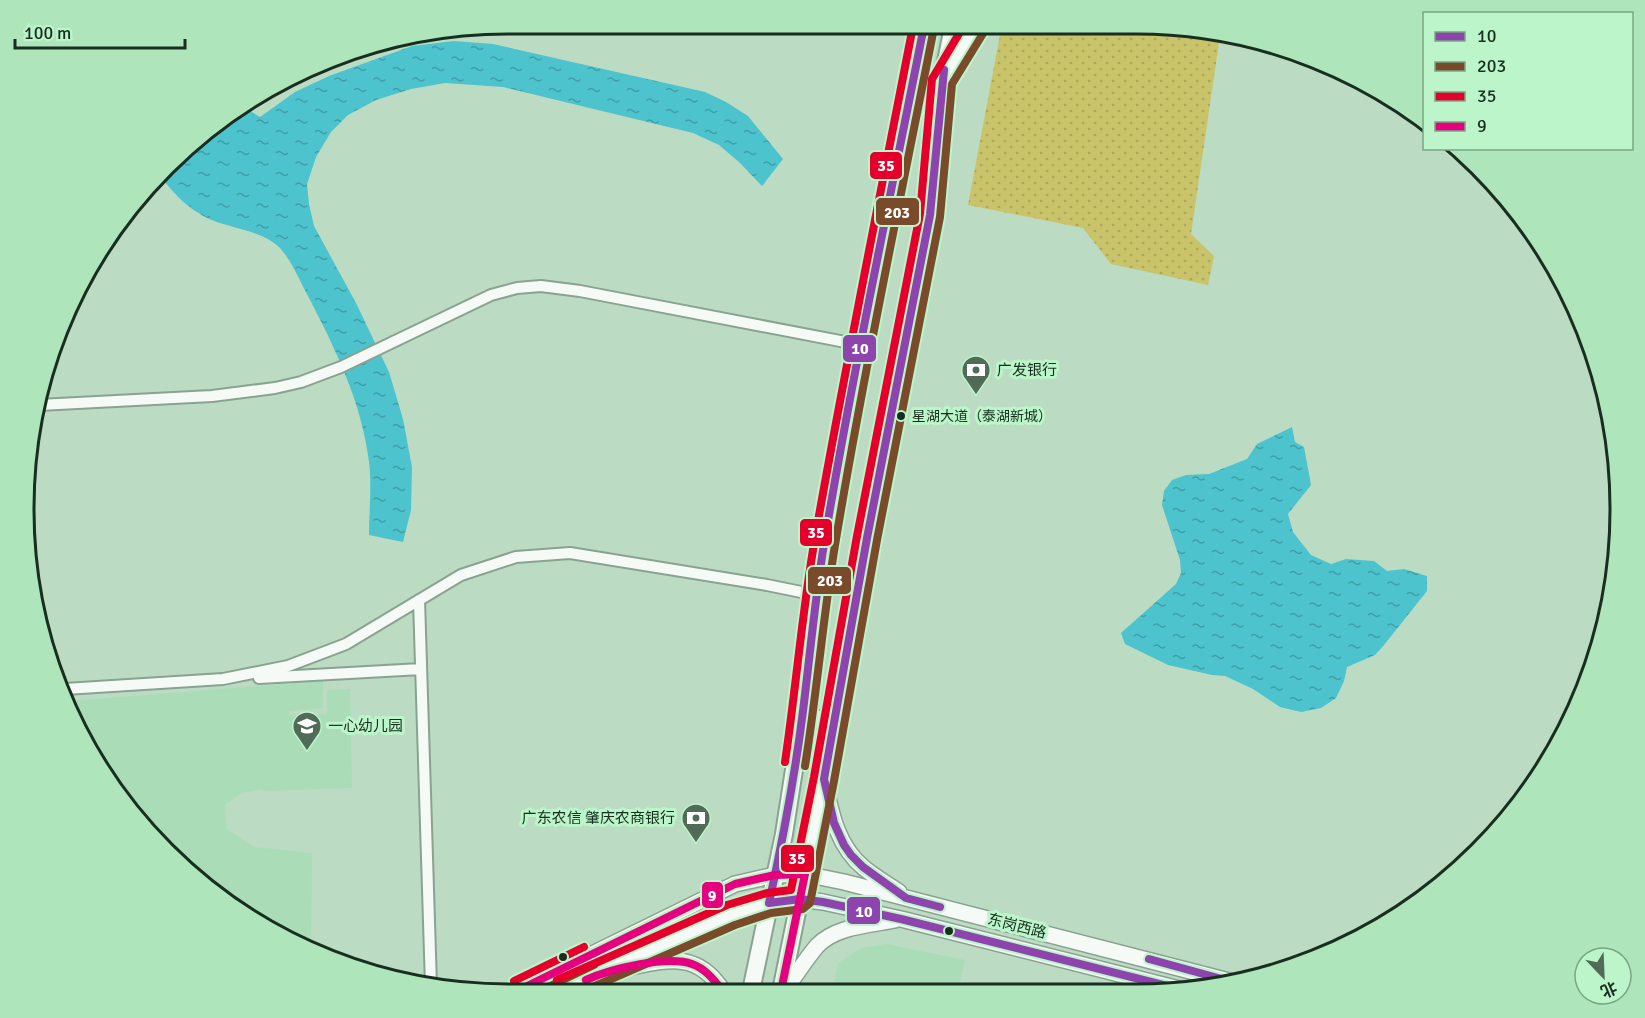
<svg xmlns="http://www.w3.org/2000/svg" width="1645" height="1018" viewBox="0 0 1645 1018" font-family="Signika,'Noto Sans SC',sans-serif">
<defs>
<pattern id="grass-dots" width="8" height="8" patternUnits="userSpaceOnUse" patternTransform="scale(1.5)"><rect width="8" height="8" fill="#c9c36a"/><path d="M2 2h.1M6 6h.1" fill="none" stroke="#aca85b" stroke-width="1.8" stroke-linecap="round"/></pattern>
<pattern id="water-ripples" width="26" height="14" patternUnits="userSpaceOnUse" patternTransform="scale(1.5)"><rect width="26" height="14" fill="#4cc3cd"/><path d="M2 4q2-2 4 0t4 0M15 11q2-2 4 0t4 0" fill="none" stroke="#3e9fa6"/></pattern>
</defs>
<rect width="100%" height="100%" fill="#bbdbc3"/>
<path fill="#aaddb7" d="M323 681V708L289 711V715L327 714V690L350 689 352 788 263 791V789L241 793 225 805 227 829 254 847 312 853 311 950 213 894 106 779 71 701Z
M886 944 965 960 958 992H832L838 963 861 948Z"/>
<path fill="url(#grass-dots)" d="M1006 27 1185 28 1220 36 1191 234 1214 256 1208 285 1111 264 1083 228 968 205 1000 35Z"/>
<path fill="url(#water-ripples)" d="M454 41 493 44 705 92 726 102 748 116 783 159 762 186 740 163 719 145 693 133 503 87 445 83 411 89 376 100 348 115 331 132 316 157 307 184 309 204 314 226 356 303 389 372 403 419 412 467 411 510 403 542 369 535C369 511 372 486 369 462 362 403 335 348 308 296 299 280 289 253 274 243 260 233 243 230 227 225 199 218 179 201 162 178L240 105 260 117 295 92 329 76 412 46Z
M1292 427 1295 442 1304 447 1311 485 1288 514 1293 532 1311 555 1331 564 1346 559 1374 561 1387 571 1404 569 1427 576V591L1384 645 1375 655 1347 667 1344 681 1336 698 1321 708 1301 712 1280 707 1253 689 1225 676 1212 675 1168 665 1125 644 1121 633 1176 584 1181 573 1180 560 1162 505 1164 491 1172 480 1186 475 1209 474 1247 459 1257 444Z"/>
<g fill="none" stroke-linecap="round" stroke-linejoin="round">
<g stroke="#8aa290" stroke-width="14">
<path id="minor" d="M39 405 212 396 275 388 301 382 341 367 491 295 517 288 541 286 580 291 861 345
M419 600 431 986
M259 678 421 669
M65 689 223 679 288 666 346 644 461 575 516 557 570 553 767 585 816 595"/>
</g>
<g stroke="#8aa290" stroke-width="18">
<path id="secondary" d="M943 79 975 27
M824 780C831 813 837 846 864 868 875 877 887 884 899 892
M626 968C666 960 697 950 723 991
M519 990 735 884 775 875 805 874 844 882 1229 981
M561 990 731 915 769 903 800 899 823 902 901 919 1183 990
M784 991C795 977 805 960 817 946 836 926 870 925 895 920"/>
</g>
<g stroke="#8aa290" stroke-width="20">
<path id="primary" d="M803 712 821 721 835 719
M751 991 784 834 803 712 816 595 825 540 861 345 924 26
M781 991 824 779 867 538 930 215 942 81 953 27"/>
</g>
<use href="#minor" stroke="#f5faf6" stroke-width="10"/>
<use href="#secondary" stroke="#f5faf6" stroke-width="15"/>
<use href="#primary" stroke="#f5faf6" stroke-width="16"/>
<g stroke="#bbf5c9" stroke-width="12">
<path id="bus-1" d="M924 26C890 199 853 371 824 544 815 599 810 655 803 711 795 775 783 839 769 903L800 899 823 902 901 919 1183 990
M940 907 906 898 863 867 851 855 844 845 834 823 824 779 867 538 930 215 944 70
M1149 959 1229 981"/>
</g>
<g stroke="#bbf5c9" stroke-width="12">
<path id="bus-2" d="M805 766C817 692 823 618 835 545 864 372 900 200 934 28
M542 990 594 965
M586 990 735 925 771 913 803 909 810 903 834 781 877 540 940 217 952 84 984 32"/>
</g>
<g stroke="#bbf5c9" stroke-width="12">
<path id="bus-3" d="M785 762C796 688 802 612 815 538 845 367 880 197 913 26
M557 980 727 905 767 893 791 890 814 777 857 536 920 214 932 79 963 27
M514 981 584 947"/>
</g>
<g stroke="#bbf5c9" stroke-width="12">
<path id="bus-4" d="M586 980C610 969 667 955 692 964 706 969 714 980 723 991
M519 990 735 884 775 875 805 874 781 991"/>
</g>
<use href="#bus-1" stroke="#8e44ad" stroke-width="8"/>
<use href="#bus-2" stroke="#7a4b2a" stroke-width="8"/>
<use href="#bus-3" stroke="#e4002b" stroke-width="8"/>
<use href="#bus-4" stroke="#e5007d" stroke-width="8"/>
</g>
<defs>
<g id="bank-pin" transform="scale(1.5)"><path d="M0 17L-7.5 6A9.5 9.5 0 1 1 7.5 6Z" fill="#516b58" stroke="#bbf5c9"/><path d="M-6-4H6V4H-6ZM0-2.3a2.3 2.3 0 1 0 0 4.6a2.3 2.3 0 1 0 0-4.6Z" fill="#fff"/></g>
<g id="school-pin" transform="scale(1.5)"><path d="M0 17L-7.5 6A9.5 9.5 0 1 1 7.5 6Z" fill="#516b58" stroke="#bbf5c9"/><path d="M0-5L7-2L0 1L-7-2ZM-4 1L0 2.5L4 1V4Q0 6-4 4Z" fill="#fff"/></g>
</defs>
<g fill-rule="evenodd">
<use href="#bank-pin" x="976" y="370"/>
<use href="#school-pin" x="307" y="726"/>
<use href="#bank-pin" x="696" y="818"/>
</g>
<g fill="#182f1f" stroke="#bbf5c9" stroke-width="2">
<circle cx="901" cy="416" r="5"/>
<circle cx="949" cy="931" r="5"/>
<circle cx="563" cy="957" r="5"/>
</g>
<g text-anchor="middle" stroke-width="6" stroke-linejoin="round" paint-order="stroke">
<g font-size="14" fill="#182f1f" stroke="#bbf5c9" text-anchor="start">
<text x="912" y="421">星湖大道（泰湖新城）</text>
</g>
<g font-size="15" fill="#182f1f" stroke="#bbf5c9" text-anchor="start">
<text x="997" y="375">广发银行</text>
<text x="328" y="731">一心幼儿园</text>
<text x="675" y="823" text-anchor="end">广东农信 肇庆农商银行</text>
</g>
<g font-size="15" fill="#182f1f" stroke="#bbf5c9">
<text transform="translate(1017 926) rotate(14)" y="5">东岗西路</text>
</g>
</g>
<path d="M0 0H1645V1018H0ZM508 34H1136A474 474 0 0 1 1610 508V510A474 474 0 0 1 1136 984H508A474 474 0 0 1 34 510V508A474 474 0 0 1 508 34Z" fill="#aee5bb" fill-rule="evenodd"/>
<path fill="none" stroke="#182f1f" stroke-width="3" d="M508 34H1136A474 474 0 0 1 1610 508V510A474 474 0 0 1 1136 984H508A474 474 0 0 1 34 510V508A474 474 0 0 1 508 34Z"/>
<g stroke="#bbf5c9" stroke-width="2">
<rect x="869" y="151" width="34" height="29" rx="6" fill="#e4002b"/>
<rect x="875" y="197" width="45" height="29" rx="6" fill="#7a4b2a"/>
<rect x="842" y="334" width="35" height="29" rx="6" fill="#8e44ad"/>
<rect x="799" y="518" width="34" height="29" rx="6" fill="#e4002b"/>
<rect x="807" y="566" width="45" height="29" rx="6" fill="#7a4b2a"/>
<rect x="780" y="844" width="35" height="29" rx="6" fill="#e4002b"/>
<rect x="701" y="881" width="23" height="28" rx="6" fill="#e5007d"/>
<rect x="846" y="896" width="35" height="29" rx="6" fill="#8e44ad"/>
</g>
<g font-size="16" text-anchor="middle" font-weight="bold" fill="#fff">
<text x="886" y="171">35</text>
<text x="897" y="218">203</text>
<text x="860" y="354">10</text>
<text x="816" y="538">35</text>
<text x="830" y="586">203</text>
<text x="797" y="864">35</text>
<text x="712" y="901">9</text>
<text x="864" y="917">10</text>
</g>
<rect x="1423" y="12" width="210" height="138" fill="#bbf5c9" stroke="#7aa685" stroke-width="1.5"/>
<rect x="1435" y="32" width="30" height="9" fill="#8e44ad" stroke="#7aa685" stroke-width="1.5"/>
<text x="1477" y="42" font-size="18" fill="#182f1f">10</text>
<rect x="1435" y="62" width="30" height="9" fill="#7a4b2a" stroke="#7aa685" stroke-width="1.5"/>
<text x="1477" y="72" font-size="18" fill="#182f1f">203</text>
<rect x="1435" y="92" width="30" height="9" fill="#e4002b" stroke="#7aa685" stroke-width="1.5"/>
<text x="1477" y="102" font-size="18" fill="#182f1f">35</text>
<rect x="1435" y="122" width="30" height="9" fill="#e5007d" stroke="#7aa685" stroke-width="1.5"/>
<text x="1477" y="132" font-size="18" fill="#182f1f">9</text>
<g transform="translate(1603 976) rotate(157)"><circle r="28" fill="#bbf5c9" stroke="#7aa685" stroke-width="1.5"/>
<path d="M0-4.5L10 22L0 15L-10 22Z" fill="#516b58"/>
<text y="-9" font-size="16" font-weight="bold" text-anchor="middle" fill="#182f1f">北</text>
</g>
<path d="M15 39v9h170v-9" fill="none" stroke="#182f1f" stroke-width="3"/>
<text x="24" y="39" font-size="18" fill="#182f1f" stroke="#bbf5c9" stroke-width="4.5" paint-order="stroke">100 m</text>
</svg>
